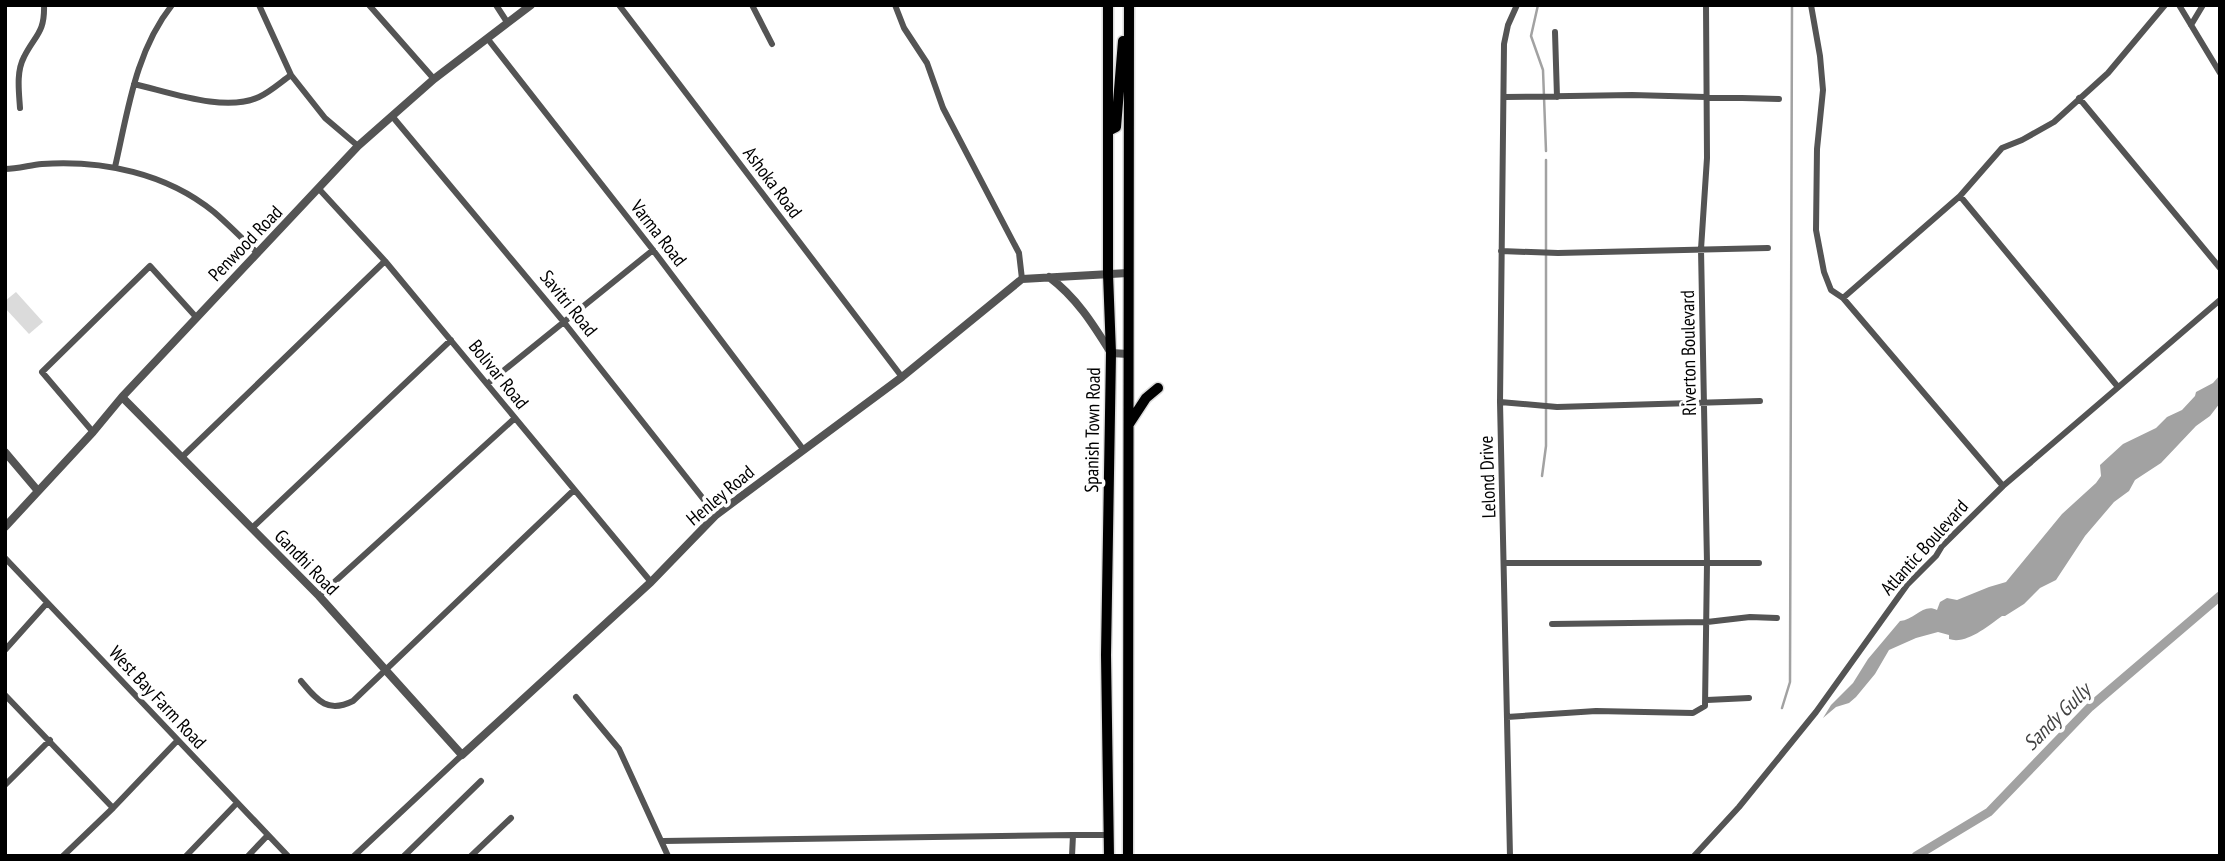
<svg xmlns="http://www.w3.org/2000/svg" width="2225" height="861" viewBox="0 0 2225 861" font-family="'PT Sans Narrow',sans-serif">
<rect width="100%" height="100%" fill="#fff"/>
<path fill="#dbdbdb" d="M16 292 43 322 29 334 5 308V301Z"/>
<path fill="#a2a2a2" d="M2220 375V403L2210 416 2196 426 2161 463 2135 480 2129 491 2114 502 2085 536 2056 580 2040 588 2024 604 2005 616H2002C1988 626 1966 645 1949 639V635L1938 632 1916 638 1889 650 1875 674 1856 697 1849 703 1836 707 1823 718 1831 705 1853 683 1868 659 1900 621C1915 620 1923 603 1937 610L1940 602 1947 598 1957 600 1989 587 2006 582 2062 514 2096 483 2101 476 2100 465 2123 444 2156 428 2167 417 2182 410 2195 396 2196 392 2213 383Z"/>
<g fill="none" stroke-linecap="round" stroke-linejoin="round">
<path stroke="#a2a2a2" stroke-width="2.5" d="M1538 5 1531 36 1543 70 1546 151
M1542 476 1546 446V160
M1782 708 1790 682 1792 5"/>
<path stroke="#a2a2a2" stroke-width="9" d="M1916 856 1989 812 2090 707 2220 596"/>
<g stroke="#dbdbdb" stroke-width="13">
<path id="trunk" d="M1108 5V274L1111 353 1106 655 1109 856
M1108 131 1116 127 1123 41
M1129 424 1146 398 1158 388
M1128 856 1129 5"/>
</g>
<path stroke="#545454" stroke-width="6" d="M259 5 291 75 325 118 358 146
M369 5 434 79
M496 5 507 22
M619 5 902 377
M752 5 772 44
M895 5 904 28 927 63 943 108 1019 253 1022 279
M1811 5 1820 56 1823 90 1817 149 1816 230 1824 272 1831 290 1843 298 2003 486
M2179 5 2220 73
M2191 25 2203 5
M1555 32 1557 97
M487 38 653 250 803 449
M134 84C169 92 225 113 259 97 270 92 281 82 291 75
M1505 97 1632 95 1779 99
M2079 98 2220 268
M20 108C19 92 16 72 24 57 35 35 45 33 44 5
M392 116 563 321 716 515
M115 167C128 111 135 52 172 5
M5 169C18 169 30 165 42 164 103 160 166 173 214 212 229 225 243 239 257 253
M319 189 385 261 651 582
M1960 196 2118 387
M1501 251 1558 253 1768 248
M1843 298 1960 196 2002 148 2022 140 2054 122 2108 73 2165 5
M487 384 653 250
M1500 402 1557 407 1760 401
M93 432 42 372 150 266 196 317
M182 457 385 261
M252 528 451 340
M5 558 288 856
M1505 563H1759
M319 596 515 418
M1552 624 1707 622 1750 617 1777 618
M5 650 47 603
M301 681C317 700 327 714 353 701L574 490
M5 695 113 808
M576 697 619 749 668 856
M1707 700 1749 698
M1507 717 1596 711 1693 713 1705 706 1707 563 1701 249 1707 158 1706 5
M5 785 50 740
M663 841 1073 835
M63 856 113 808 177 741
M186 856 237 803
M248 856 268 835
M354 856 462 755
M404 856 481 781
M471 856 511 818
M1072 856 1073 835H1109
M1510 856 1500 402 1504 44 1508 25 1517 5
M1694 856 1739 807 1816 712 1907 585 1936 556 1942 546 2003 486 2220 300"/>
<path stroke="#545454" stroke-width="8" d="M1049 277C1076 297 1093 324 1111 353L1128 354
M122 397 319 596 462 755 651 582 716 515 902 377 1022 279 1128 273
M5 452 38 491
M5 527 93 432 122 397 358 146 434 79 531 5"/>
<use href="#trunk" stroke="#000" stroke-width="10"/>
</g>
<g text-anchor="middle" stroke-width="7" stroke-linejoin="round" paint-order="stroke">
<g font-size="19" fill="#000" stroke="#fff">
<text transform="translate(773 182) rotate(53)" y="7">Ashoka Road</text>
<text transform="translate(659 233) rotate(52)" y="7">Varma Road</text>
<text transform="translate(245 243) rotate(-46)" y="7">Penwood Road</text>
<text transform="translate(569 303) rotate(51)" y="7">Savitri Road</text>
<text transform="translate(1688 353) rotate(-91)" y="7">Riverton Boulevard</text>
<text transform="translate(499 374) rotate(51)" y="7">Bolivar Road</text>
<text transform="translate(1092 430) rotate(-89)" y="7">Spanish Town Road</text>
<text transform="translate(1487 477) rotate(-92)" y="7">Lelond Drive</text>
<text transform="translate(720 495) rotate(-40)" y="7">Henley Road</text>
<text transform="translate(1924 547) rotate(-48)" y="7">Atlantic Boulevard</text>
<text transform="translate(307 562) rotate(46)" y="7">Gandhi Road</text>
<text transform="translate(158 697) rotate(47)" y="7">West Bay Farm Road</text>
</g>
<g font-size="21" font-style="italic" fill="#434343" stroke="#fff">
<text transform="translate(2057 717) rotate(-45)" y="7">Sandy Gully</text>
</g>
</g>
<rect width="2225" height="861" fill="none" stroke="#000000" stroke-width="14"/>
</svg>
